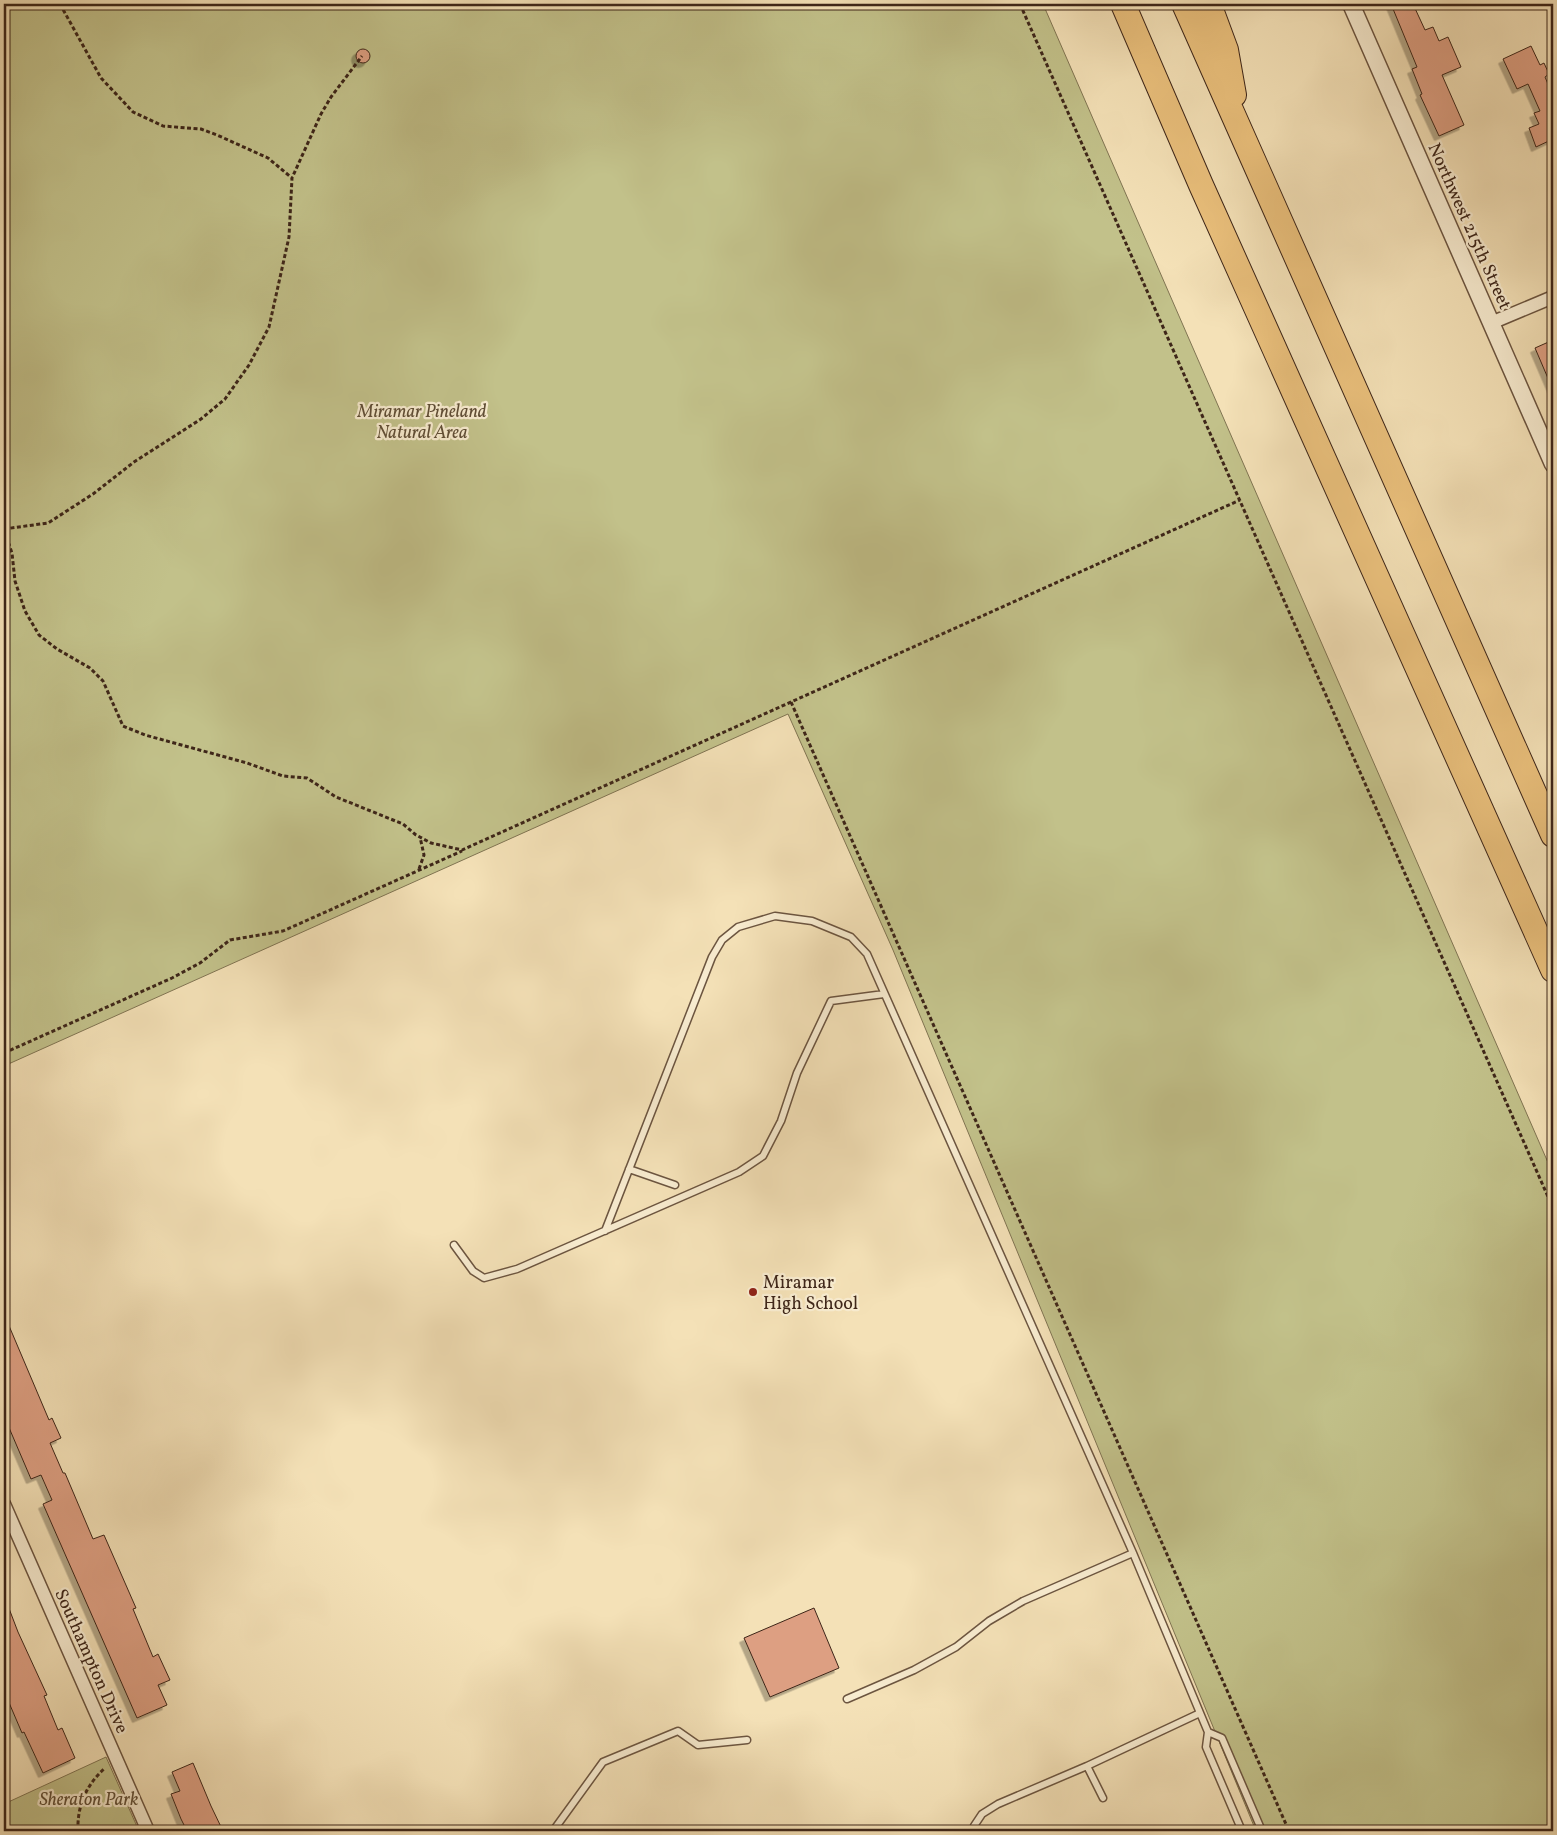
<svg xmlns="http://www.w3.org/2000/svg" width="1557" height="1835" viewBox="0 0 1557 1835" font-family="Vollkorn,serif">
<defs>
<filter id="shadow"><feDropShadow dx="-4.5" dy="4.5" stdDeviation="0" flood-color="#0004"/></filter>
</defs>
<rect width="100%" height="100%" fill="#f4e1b7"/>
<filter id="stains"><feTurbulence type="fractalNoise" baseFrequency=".004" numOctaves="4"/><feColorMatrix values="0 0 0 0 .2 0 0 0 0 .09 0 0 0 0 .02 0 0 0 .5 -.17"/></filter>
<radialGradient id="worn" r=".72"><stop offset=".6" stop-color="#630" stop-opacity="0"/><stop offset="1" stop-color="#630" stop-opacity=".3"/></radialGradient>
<path fill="#c2c18a" stroke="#807452" d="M4 4H1043L1553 1174V1831H1256L893 950 788 714 4 1066Z
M106 1757 139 1831H4V1804Z"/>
<path fill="#dd9f82" stroke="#3e2619" filter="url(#shadow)" d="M1391 4H1413L1425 30 1433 27 1439 41 1448 37 1461 67 1442 75 1464 125 1439 136 1420 95 1422 94 1412 69 1417 67Z
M1531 46 1540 65 1544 63 1549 74 1545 77 1553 96V139L1536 147 1529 128 1539 124 1534 113 1540 111 1528 84 1517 89 1503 59Z
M356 56a7 7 0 1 1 14 0a7 7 0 1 1-14 0Z
M1553 340V390L1535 348Z
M4 1314 49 1420 52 1418 61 1438 50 1443 63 1473H65L93 1539 104 1535 136 1608 133 1609 153 1657 158 1654 170 1680 158 1685 167 1705 137 1718 43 1504 52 1500 41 1475 31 1479 7 1423 4 1425Z
M4 1598H5L18 1632 41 1682 47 1695 44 1696 58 1730 62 1728 75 1758 43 1773 24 1732 22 1733 4 1691Z
M814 1608 839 1668 770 1697 744 1638Z
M193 1763 211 1806 223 1831H187L181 1819 171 1794 180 1791 172 1772Z"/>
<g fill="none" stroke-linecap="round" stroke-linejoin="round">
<g stroke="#6c5540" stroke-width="9">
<path id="service" d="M629 1169 675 1185
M605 1231 712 957 722 940 738 927 775 916 812 921 851 937 867 954 1133 1553 1208 1732 1206 1747 1242 1831
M454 1245 473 1271 484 1278 517 1269 739 1172 763 1156 781 1121 797 1073 831 1001 884 994
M847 1699 914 1670 956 1647 989 1621 1023 1601 1133 1553
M1208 1732 1222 1738 1262 1831
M1087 1766 1103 1798
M553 1831 603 1762 678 1731 698 1745 747 1740
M974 1831V1826L982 1814 998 1804 1087 1766 1200 1713"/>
</g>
<g stroke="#6c5540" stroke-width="15">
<path id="minor" d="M1491 323 1553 297
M4 1504 148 1831"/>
</g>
<g stroke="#6c5540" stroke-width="19">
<path id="tertiary" d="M1351 4 1553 464"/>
</g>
<g stroke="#3e2619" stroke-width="26">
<path id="motorway" d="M1123 4 1201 185 1553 970
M1184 4 1553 835
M1209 4 1226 50 1234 95"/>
</g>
<path stroke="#3e2619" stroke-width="3" stroke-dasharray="4 2.5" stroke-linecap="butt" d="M60 4 101 78 133 112 163 126 201 129 217 135 268 158 292 178
M1020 4 1553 1208
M4 529 48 523 93 494 134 462 201 419 225 399 249 365 269 327 289 237 292 178 321 114 331 97 362 56
M4 530 12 553 15 581 25 611 39 635 57 649 90 668 103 681 123 726 145 735 247 763 283 776 307 778 336 797 403 824 416 835 431 843 462 850 1240 500
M791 702 1289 1831
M419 869 424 855 420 837
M4 1053 172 978 200 963 230 940 283 931 462 851
M78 1831C77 1806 86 1785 105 1768"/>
<use href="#service" stroke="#f8ecd0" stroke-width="6"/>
<use href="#minor" stroke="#f8ecd0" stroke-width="12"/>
<use href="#tertiary" stroke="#f8ecd0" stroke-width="16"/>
<use href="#motorway" stroke="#eac07c" stroke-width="24"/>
</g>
<circle fill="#8f2418" stroke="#f8ecd0" stroke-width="2" cx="753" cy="1292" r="5"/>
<g text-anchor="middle" stroke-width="4.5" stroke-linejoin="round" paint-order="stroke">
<g font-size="18" fill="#3e2619" stroke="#f8ecd0">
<text transform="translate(1470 226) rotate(66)" y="6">Northwest 215th Street</text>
<text transform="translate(92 1661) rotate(66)" y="6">Southampton Drive</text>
</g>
<g font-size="18" font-style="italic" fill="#5f4d35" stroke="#f8ecd0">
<text x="422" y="417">Miramar Pineland<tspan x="422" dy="21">Natural Area</tspan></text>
<text x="89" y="1805">Sheraton Park</text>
</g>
<g font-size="18" fill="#3e2619" stroke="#f8ecd0" text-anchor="start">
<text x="763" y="1288">Miramar<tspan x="763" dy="21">High School</tspan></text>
</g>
</g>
<rect width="1557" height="1835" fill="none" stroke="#f4e1b7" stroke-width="20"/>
<rect x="5" y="5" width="1547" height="1825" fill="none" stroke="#3e2619" stroke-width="2.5"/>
<rect x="10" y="10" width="1537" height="1815" fill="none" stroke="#3e2619"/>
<rect width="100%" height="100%" filter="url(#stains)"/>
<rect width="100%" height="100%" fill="url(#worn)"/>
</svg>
